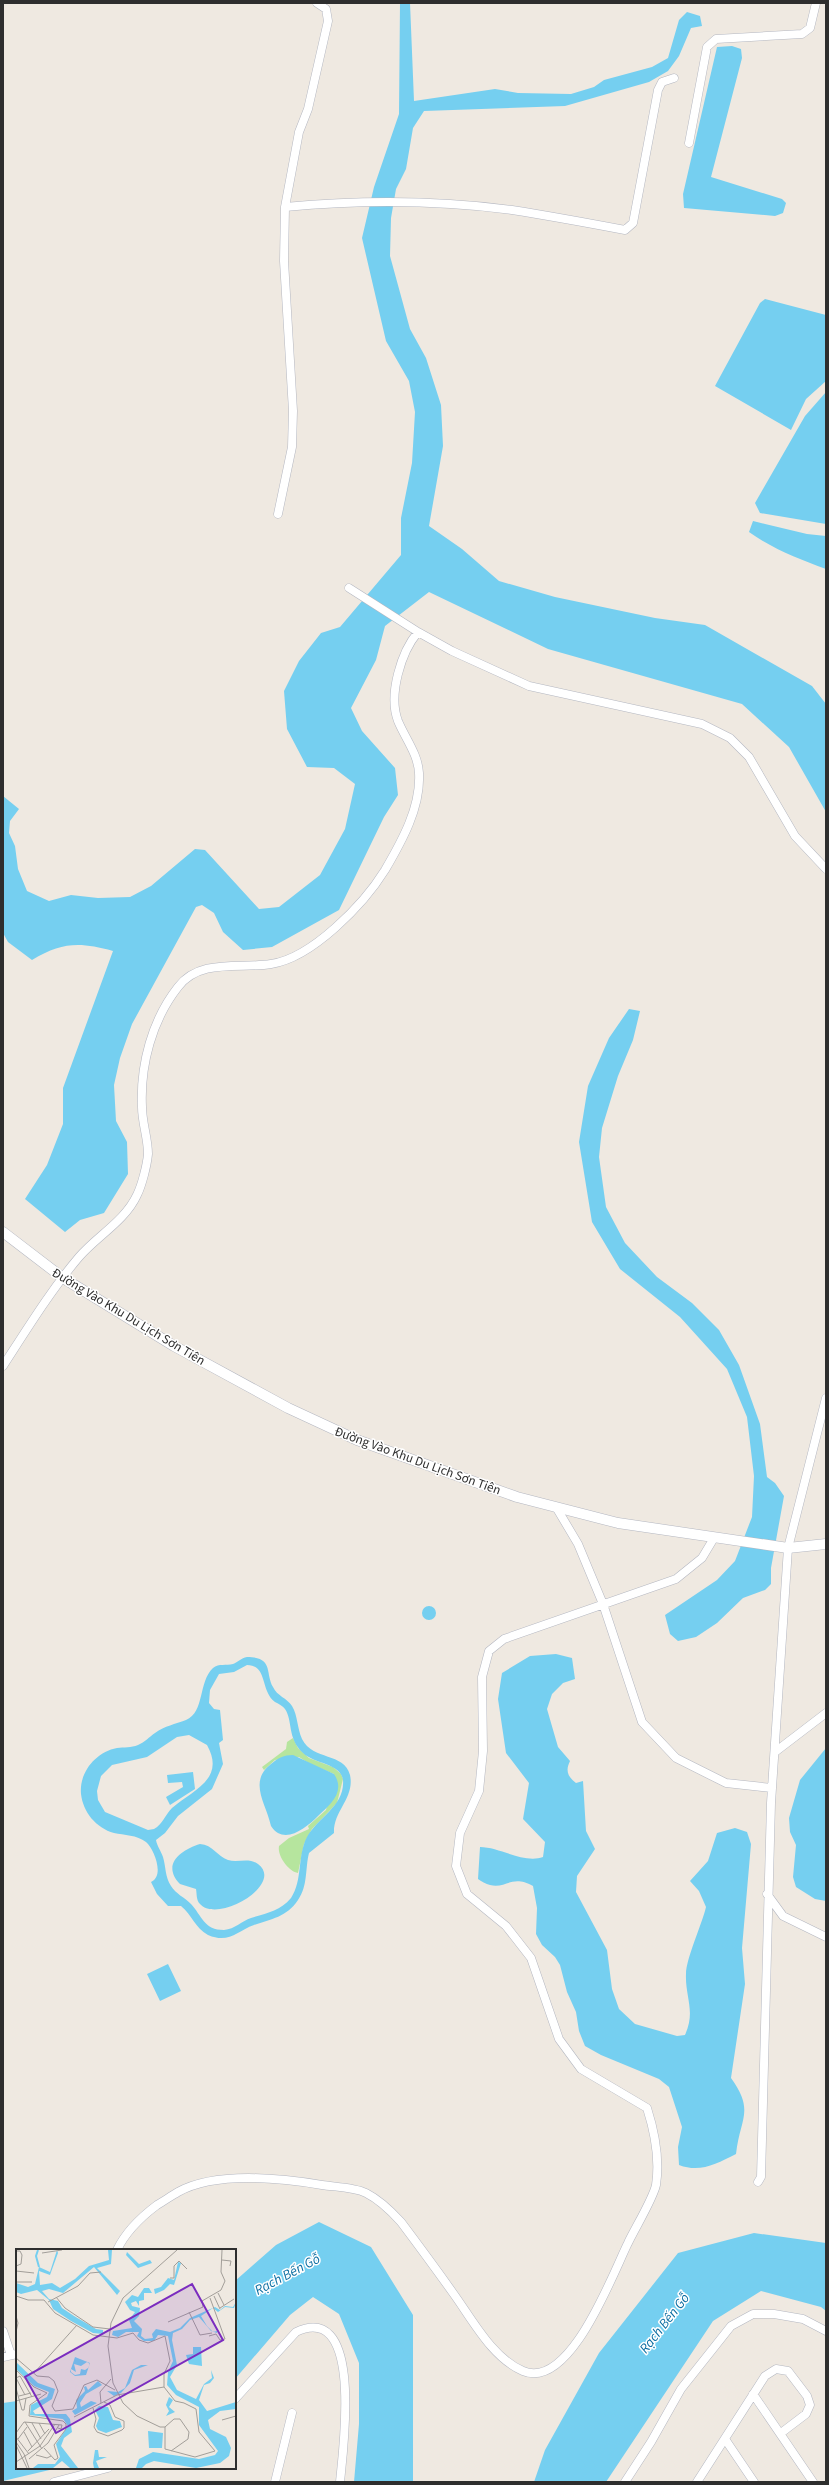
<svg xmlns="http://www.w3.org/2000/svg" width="829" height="2485" viewBox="0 0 829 2485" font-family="'Source Sans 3',sans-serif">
<rect width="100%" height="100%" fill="#efe9e1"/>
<path fill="#b6e59e" d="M293 1738 298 1748 309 1758 333 1767 341 1774 343 1779 337 1803 312 1829 304 1844 298 1873C289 1872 277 1856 279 1846L289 1838 309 1829 308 1826 326 1810 334 1774 310 1764 299 1757 275 1760 264 1770 262 1767 286 1749 287 1742Z"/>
<path fill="#75cff0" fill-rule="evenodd" d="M400 3H410L414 101 495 89 518 93 571 94 594 87 604 80 652 67 668 58 679 20 687 12 700 16 702 26 691 28 679 56 668 71 649 82 565 106 424 111 413 128 406 169 396 189 391 218 390 256 410 329 426 358 441 405 443 446 429 526 462 549 499 581 555 597 655 618 705 625 812 686 826 704V812L789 747 742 704 548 649 429 592 385 626 376 660 351 708 362 731 395 768 398 795 384 817 339 910 272 947 243 950 223 932 214 913 202 905 196 907 132 1024 120 1058 114 1085 116 1121 127 1142 128 1174 104 1213 80 1220 65 1232 25 1199 47 1165 63 1124V1088L113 951C80 942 62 942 32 960L8 942 3 933V796L19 809 10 821 9 833 15 846 18 869 27 891 49 901 71 895 98 898 130 897 151 886 195 849 205 850 259 909 279 907 320 875 345 829 355 784 334 768 307 767 287 729 284 691 299 661 321 633 340 627 401 555V518L412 463 415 412 409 381 386 341 362 238 374 187 399 114Z
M732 46 741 49 742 58 711 177 782 199 786 203 783 213 775 216 684 208 683 194 717 47Z
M765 299 826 315V381L806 399 791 430 715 386 760 303Z
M826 392V524L760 513 755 503 805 416Z
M753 521 807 534 826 536V569C799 559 773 549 749 532Z
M629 1009 640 1011 633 1040 618 1076 602 1128 599 1157 606 1207 625 1243 657 1277 692 1303 719 1330 739 1365 760 1424 767 1477 775 1483 784 1496 771 1568V1584L765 1590 743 1598 717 1623 696 1637 678 1641 670 1634 665 1615 717 1580 735 1561 752 1517 754 1476 747 1417 727 1369 680 1317 620 1269 592 1222 579 1142 588 1086 609 1038Z
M422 1613a7 7 0 1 1 14 0a7 7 0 1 1-14 0Z
M556 1654 572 1658 575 1679 563 1683 552 1694 547 1709 558 1747 570 1761C565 1771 568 1777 576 1783L583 1781 586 1831 595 1849 577 1876 576 1892 607 1950 612 1989 619 2009 635 2024 677 2036 685 2035C696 2011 685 1997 686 1974 686 1959 702 1924 706 1907L699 1891 690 1881 708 1861 717 1833 735 1828 747 1832 751 1844 742 1948 745 1984 731 2078C755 2111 740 2118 736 2154 716 2164 700 2173 679 2165L678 2147 682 2127 669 2087 659 2079 601 2055 585 2046 579 2031 576 2012 567 1992 560 1965 555 1957 542 1945 536 1934 537 1908 533 1886C512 1874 506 1889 490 1885 486 1884 481 1881 478 1879L480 1847C500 1847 524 1864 543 1857L545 1842 523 1819 529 1783 506 1753 498 1699 502 1673 530 1656Z
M247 1657C274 1657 265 1673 273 1687 277 1696 287 1698 292 1706 298 1716 297 1728 302 1739 313 1761 344 1752 350 1775 355 1798 333 1811 334 1833L309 1853C305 1869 308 1886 298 1900 287 1917 271 1919 254 1925 237 1931 229 1944 208 1935 195 1928 192 1915 181 1906H168L157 1894 151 1882C165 1876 154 1849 146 1842 137 1835 124 1835 114 1833 96 1828 83 1812 81 1794 79 1772 96 1752 117 1748 124 1747 131 1748 138 1745 145 1742 149 1737 155 1733 165 1726 175 1724 186 1720 205 1712 198 1682 213 1668 219 1663 226 1666 233 1664 238 1662 241 1658 247 1657ZM247 1665C268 1665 260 1691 275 1702 279 1704 283 1706 285 1709 293 1721 287 1738 303 1753 314 1764 341 1763 343 1780 345 1806 318 1817 307 1837 297 1856 303 1880 291 1898 280 1911 267 1913 251 1918 242 1921 235 1929 224 1930 204 1930 202 1916 191 1904 184 1897 176 1894 171 1886 165 1877 166 1867 163 1857 161 1851 157 1846 156 1840L165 1833 178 1816 212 1789 223 1764 219 1743 223 1740 220 1710 214 1709 209 1703 210 1690 219 1674 234 1672ZM189 1735 207 1745C226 1779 193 1790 172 1808 165 1815 162 1825 154 1829L148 1830 105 1812 98 1800 97 1791 101 1776 112 1765 147 1757 177 1737Z
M826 1748V1901L815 1899 796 1887 793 1877 796 1845 790 1832 789 1818 800 1780Z
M293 1755 334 1774C346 1792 330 1805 318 1816 306 1828 284 1846 271 1826 266 1803 248 1782 271 1764 278 1758 284 1755 293 1755Z
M193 1772 195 1789 170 1805 166 1797 183 1787 182 1782 168 1783 167 1775Z
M200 1844C213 1845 217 1856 228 1860 238 1863 249 1857 258 1864 285 1884 218 1924 200 1904 196 1900 197 1894 196 1889L180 1884C161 1864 181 1850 200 1844Z
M168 1964 181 1991 160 2001 147 1974Z
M319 2222 371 2247 413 2315V2482H354L359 2424V2363L339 2314 313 2297 290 2315 235 2379V2281L276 2245Z
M754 2233 826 2243V2311L821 2307 761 2291 713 2321 606 2482H534L545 2450 599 2353 678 2253Z
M17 2401V2468H58L3 2481V2403Z"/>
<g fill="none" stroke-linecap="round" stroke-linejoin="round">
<g stroke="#b4b7c1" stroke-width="9">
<path id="minor" d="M689 143 707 47 716 39 802 34 810 28 816 3
M285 207C360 200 437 200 512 210 550 216 588 223 625 230L633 223 658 90 662 82 674 78
M278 514 292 447 293 411 284 261 285 207 299 132 308 109 328 21 326 9 317 3
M349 588 418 632
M3 1366C27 1329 51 1290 79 1257 97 1236 125 1221 137 1195 142 1185 147 1165 148 1154 148 1138 142 1123 142 1107 140 1065 152 1020 178 987 200 958 240 969 271 964 312 958 364 904 385 870 402 841 421 807 419 773 418 754 405 738 398 721 388 695 401 652 418 632L452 651 529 686 702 724 730 738 749 757 795 836 826 869
M556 1507 578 1544 603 1604 642 1722 676 1758 726 1783 772 1788
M775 1752 826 1713
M767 1894 783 1916 826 1937
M758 2182 761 2177 771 1803 788 1548 826 1398
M117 2250C126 2231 141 2217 157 2205 164 2201 171 2196 178 2192 216 2171 280 2178 322 2185 335 2187 354 2187 366 2193 380 2200 391 2211 401 2222 419 2246 436 2269 453 2293 472 2319 492 2358 523 2371 570 2391 613 2273 628 2243 635 2228 653 2199 656 2185 660 2159 655 2133 647 2108L581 2069 559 2039 531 1958 506 1926 467 1894 456 1866 460 1833 479 1791 483 1751 482 1677 489 1651 504 1639 676 1579 702 1558 714 1538
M3 2331 11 2355
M3 2357 17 2354
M753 2394 813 2482
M235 2399 296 2332C364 2300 343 2450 340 2482
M725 2439 754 2482
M54 2482 108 2468
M275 2482 292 2413
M625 2482 651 2442 681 2389 731 2326 753 2314H774L803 2319 826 2331
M697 2482 765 2376 776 2369 788 2371 807 2396 810 2405 806 2414 781 2433"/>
</g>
<g stroke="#b4b7c1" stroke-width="11">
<path id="tertiary" d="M3 1232 63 1278 174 1346 288 1408 357 1440 517 1497 618 1523 788 1548 826 1544"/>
</g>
<use href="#minor" stroke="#fff" stroke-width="8"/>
<use href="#tertiary" stroke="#fff" stroke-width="10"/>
</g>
<g text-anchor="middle" stroke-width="3" stroke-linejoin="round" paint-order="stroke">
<g font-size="13" fill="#2e2e2e" stroke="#fff">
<text transform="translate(129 1316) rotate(31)" y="5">Đường Vào Khu Du Lịch Sơn Tiên</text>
<text transform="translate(418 1460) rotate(20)" y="5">Đường Vào Khu Du Lịch Sơn Tiên</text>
</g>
<g font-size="14" font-style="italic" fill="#0d6fa3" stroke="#fff">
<text transform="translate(287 2274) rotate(-28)" y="5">Rạch Bến Gỗ</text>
<text transform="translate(664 2323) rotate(-52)" y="5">Rạch Bến Gỗ</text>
</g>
</g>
<g transform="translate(16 2249)">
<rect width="220" height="220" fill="#efe9e1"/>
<path d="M41 1 42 4 34 26 23 22 24 36 36 34 44 39 59 30 73 17 93 11 92 1H96L95 15 81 19 104 42 101 46 78 18 47 44 33 40 26 42 33 50 42 52 46 59 58 67 80 80 87 81V85L77 84 55 72 37 60 33 51 21 41 5 45 0 43V34L12 38 19 35 23 18 34 23ZM111 3 123 15 134 11 136 14 122 19 110 6ZM162 13 165 14 158 36 154 35 148 41 139 45 138 40 145 38 152 29 158 31ZM128 39H133L136 44H128V51L123 52V57L120 52 115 54 116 57 124 59 123 67 118 72 126 80 125 87 129 90 137 89 136 85 140 80 154 83 164 79 174 69 199 58 204 61 209 57 217 58 220 53 218 59 209 58 202 63 197 59 185 67 191 77 197 83 201 82V84L195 82 183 68 174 71 166 80 157 84 156 91 161 116 154 128 161 141 180 150 188 135 196 129 195 121 198 129 194 134 188 136 183 151 191 162 220 153V160L204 162 192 171 194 180 210 188 215 199 213 207 204 214 180 219 138 212 130 215 126 219H120L123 210 137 203 183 210 199 206 202 202 183 176V158L160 146 151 136 152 123 157 112 152 87 142 86 138 92H128L121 87 123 83H110L102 88 96 86 97 82 116 79 113 71 119 63 114 61 109 53 116 46 122 48ZM177 98H185L186 117 173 115 170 106 177 105ZM59 108 74 114 70 126 59 127 54 123ZM71 113 74 115 72 119 69 121 65 120 64 125 59 126 55 123V120L60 123 58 115 65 117ZM0 113 22 134 39 140 36 150 17 162 19 165H50L54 170 56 183 48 189 45 197 62 219H54L46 212 37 219H17L22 215H39L44 208 40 195 52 177 47 170 14 166 15 156 31 148 33 143 18 137 0 120ZM125 116H132L118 121 114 134 105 144 98 147 91 142 102 143 109 139 116 121ZM82 132 86 136 70 145 64 154 65 158 75 152 81 154 59 166 56 162 61 159 60 151 69 142 68 138 70 137 72 141ZM153 148 157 151 153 158 159 163 150 167 153 162 150 156ZM83 157 92 158 97 171 104 172 106 178 90 184 82 181 80 177 83 169 79 161ZM132 182 147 184 146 199H133ZM79 201H82L83 208H91L80 212 83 219H78L77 214Z" fill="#75cff0" fill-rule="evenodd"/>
<path fill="none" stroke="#75cff0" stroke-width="2" d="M22 1 20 7 23 18"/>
<path fill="none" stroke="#a29e99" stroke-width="1" d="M0 2H4L6 6 5 15 0 17M26 4 46 1M206 11 215 12 214 17M0 22 18 24M154 29H158V17L163 12 171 20M1 33H16M202 44 208 56M0 47 12 51H28L39 64 77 86 101 89 117 84 123 91 132 94 149 87 154 112 148 125V138L101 146 58 168M198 47 204 60M40 48 49 59 77 78 94 80M32 53 62 37 74 24 85 23M204 59 218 50M173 63 184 86 196 84M0 67 2 74 0 83M152 73 187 58 186 52 205 41 209 32 205 23 206 1M193 87 200 85 204 91 209 90 194 49M0 109 21 127 33 128 38 132 42 142 36 157 39 162 57 160 68 136 81 131 99 141M0 121 18 138 31 144 14 156 13 167 47 172 50 175V180L38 196 42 209 39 211 28 199M18 124 61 76M0 129 4 127 16 148M0 129 9 146M148 138 159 152 168 154 180 160 183 183 199 202 179 208 149 200V178M0 139 6 161H8L10 149M3 147 15 144M0 149V167M0 152 25 145M85 154 84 143 95 130M77 159 80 170 78 178 81 183 92 187 106 181 108 179V172L99 168 94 156 88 153M206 171 220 167M9 173 26 200M16 174 25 190M23 174 29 185M8 183 16 198M0 184 8 173 46 176 45 180 42 179M0 188 13 205M2 190 11 178M0 193 8 205 13 219M0 196 11 219M12 202 33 180M155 202 172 190 173 183 164 170H158L149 178H144L121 167 107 154 97 134 92 97 95 74 107 49 161 1M20 206 31 209 35 207M13 210 32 194 43 176M0 213 24 197 39 175"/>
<path fill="#7b2cbf" fill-opacity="0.15" stroke="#7b2cbf" stroke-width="2" d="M176 35 207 91 40 184 9 128Z"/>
<rect width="220" height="220" fill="none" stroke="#2e2e2e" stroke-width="2"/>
</g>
<rect width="829" height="2485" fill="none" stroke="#2e2e2e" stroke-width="8"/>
</svg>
